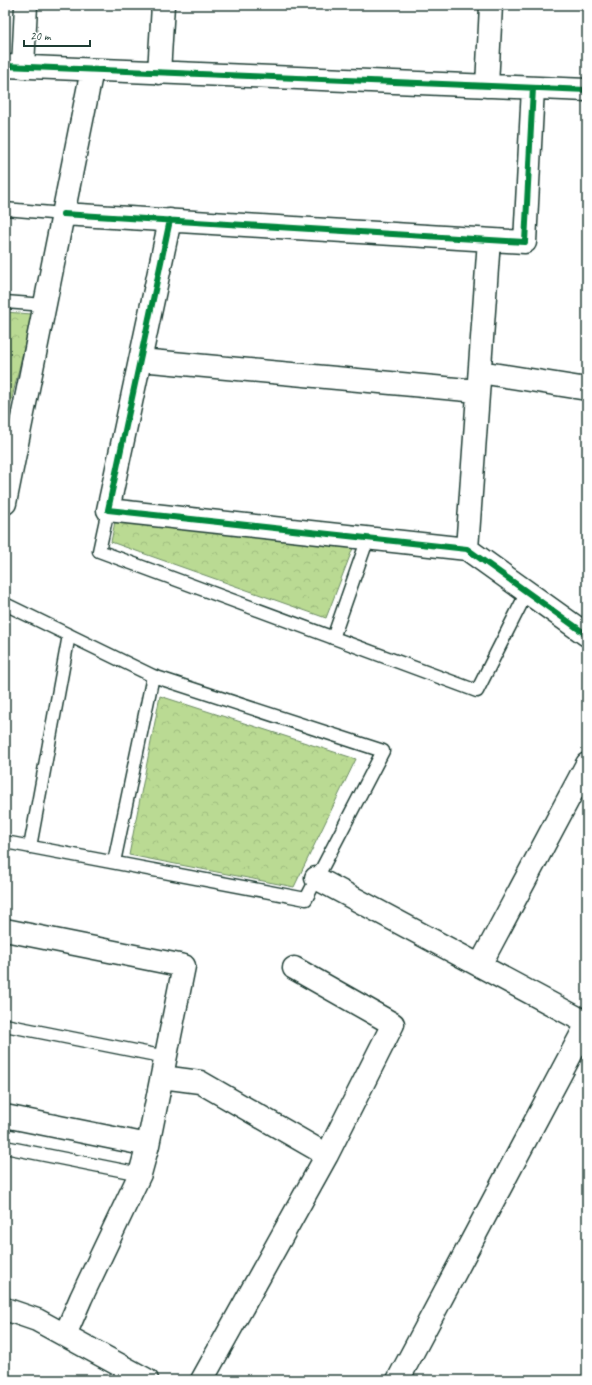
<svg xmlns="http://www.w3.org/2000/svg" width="592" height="1385" viewBox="0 0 592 1385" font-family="Caveat,sans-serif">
<defs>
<pattern id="forest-crowns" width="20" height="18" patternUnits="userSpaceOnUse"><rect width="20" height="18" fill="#bada93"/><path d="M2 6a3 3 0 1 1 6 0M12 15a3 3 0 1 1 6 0" fill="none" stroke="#9fbc7f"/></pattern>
</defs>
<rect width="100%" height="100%" fill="#fff"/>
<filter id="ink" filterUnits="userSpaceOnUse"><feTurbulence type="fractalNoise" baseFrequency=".025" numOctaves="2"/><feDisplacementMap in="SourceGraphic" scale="8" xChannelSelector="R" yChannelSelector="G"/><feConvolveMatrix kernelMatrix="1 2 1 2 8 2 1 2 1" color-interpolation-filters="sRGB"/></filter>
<g filter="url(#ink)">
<path fill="url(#forest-crowns)" stroke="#6c8c64" d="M5 312 32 314 7 419H5Z
M115 521 353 548 326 618 111 542Z
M160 696 356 759 294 887 129 855Z"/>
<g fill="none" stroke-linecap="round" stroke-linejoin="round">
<g stroke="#1f3d34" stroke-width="15">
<path id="lane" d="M5 209 63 214
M5 302 45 305
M108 510 99 551 477 691 527 592
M5 604 153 676 383 751 306 899 5 842
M333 638 368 538
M30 847 69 635
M114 862 153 676
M5 1025 166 1057
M5 1147 140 1174"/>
</g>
<g stroke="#1f3d34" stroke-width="25">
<path id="street" d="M5 66 587 90
M23 67 26 5
M159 73 163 5
M487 86 491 5
M63 214 525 242 533 88
M170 220 108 510 467 549 587 635
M140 360 478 391
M480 372 587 389
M5 503 92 70
M467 549 489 240
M316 878 587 1023
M5 930 184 966 148 1145 140 1174 81 1298 65 1335
M480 965 587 764
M162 1077 200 1082 327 1155
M5 1116 148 1145
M5 1309 37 1320 147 1380
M202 1380 327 1155 393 1024 294 968
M398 1380 587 1024"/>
</g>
<use href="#lane" stroke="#fff" stroke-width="12"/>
<use href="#street" stroke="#fff" stroke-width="22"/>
<g stroke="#fff" stroke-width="8">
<path id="cycleway" d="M5 66 587 90
M63 214 525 242 533 88
M170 220 108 510 467 549 587 635"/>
</g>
<use href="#cycleway" stroke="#00873e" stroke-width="6"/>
</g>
</g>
<rect width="592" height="1385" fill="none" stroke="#fff" stroke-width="20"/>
<rect x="10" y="10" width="572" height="1365" fill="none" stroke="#1f3d34" stroke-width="1.5" filter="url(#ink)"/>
<path d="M24 40v6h66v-6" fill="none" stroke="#1f3d34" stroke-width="2"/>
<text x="30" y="40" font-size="12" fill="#1f3d34" stroke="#ffffff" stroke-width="3" paint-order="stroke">20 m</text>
</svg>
